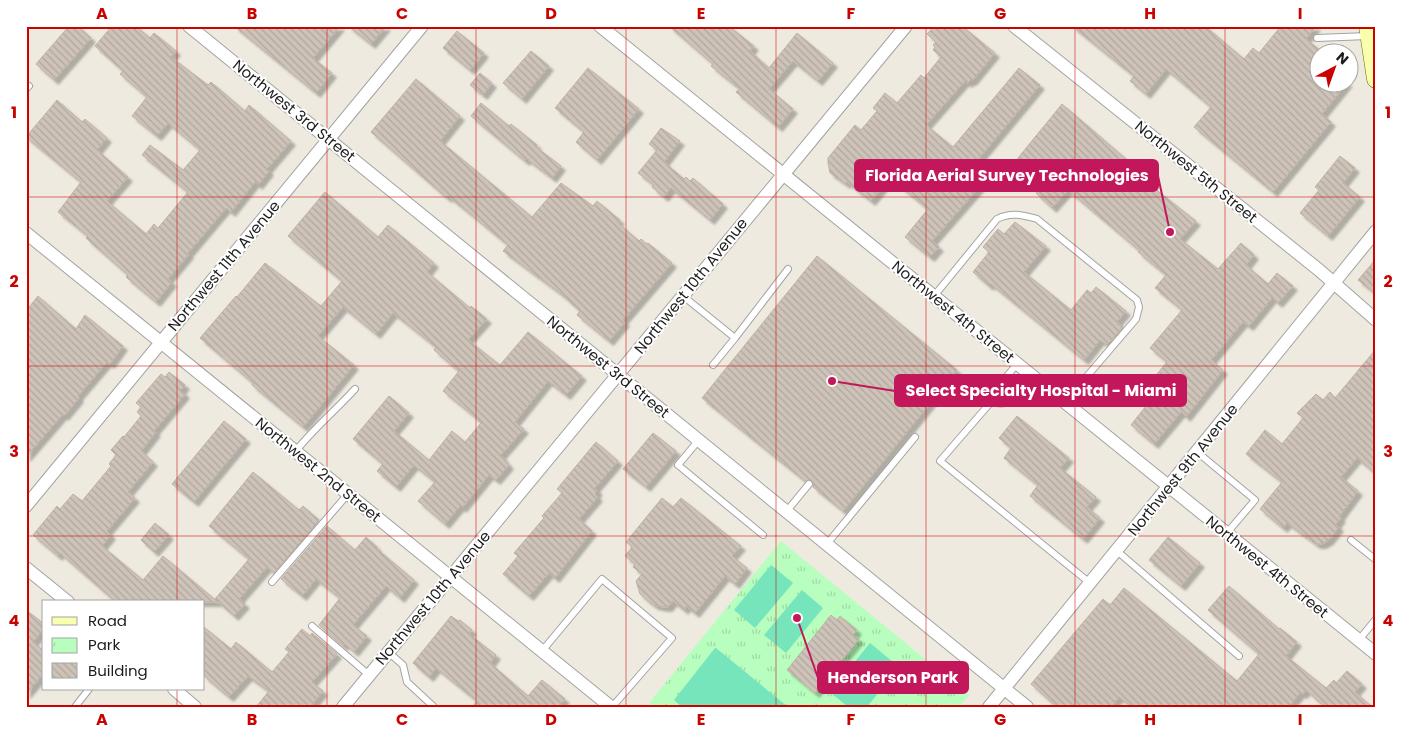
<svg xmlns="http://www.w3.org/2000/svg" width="1402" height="733" viewBox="0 0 1402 733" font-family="Poppins,sans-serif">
<defs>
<pattern id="park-tufts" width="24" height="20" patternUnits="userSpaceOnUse" patternTransform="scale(1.25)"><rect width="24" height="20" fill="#b8febe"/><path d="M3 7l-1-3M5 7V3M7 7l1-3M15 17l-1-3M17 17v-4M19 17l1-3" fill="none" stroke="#9ed9a3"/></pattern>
<pattern id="building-back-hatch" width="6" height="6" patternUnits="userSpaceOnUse" patternTransform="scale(1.25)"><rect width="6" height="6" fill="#cec3b9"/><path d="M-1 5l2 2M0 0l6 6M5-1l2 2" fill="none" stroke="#b0a79e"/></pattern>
<filter id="shadow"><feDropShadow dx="4.5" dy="4.5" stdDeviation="1" flood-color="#0004"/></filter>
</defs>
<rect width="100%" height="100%" fill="#eeeae0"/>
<path fill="url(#park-tufts)" d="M781 541 969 695 959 707H654L649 703Z"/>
<path fill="#76e5bc" d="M771 565 793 583 755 628 734 610Z
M802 590 823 608 786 653 764 635Z
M870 643 899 667 867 707H848L830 692Z
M715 648H716L788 707H682L674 700Z"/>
<path fill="url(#building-back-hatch)" stroke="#c1b0a2" filter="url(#shadow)" d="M69 26H78L91 38 54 80 36 64Z
M112 26H136L150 38 154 33 176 51 171 57 208 85 211 82 245 111 249 105 291 141 267 169 269 171 258 185 255 182 231 212 226 208 188 253 189 254 168 279 172 282 156 302 126 277 128 275 86 238 88 236 58 212 81 182 26 137 57 100 82 122 85 119 107 138 97 150 128 177 107 201 146 234 154 224 158 228 188 192 142 155 150 145 183 170 200 150 168 123 157 136 132 116 147 97 120 74 123 71 95 46Z
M234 26H340L313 58 332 73 316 93Z
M348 26H386L371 44Z
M669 26H729L754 46 750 51 769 68 797 33 833 63 818 81 793 61 769 89 793 109 778 127 736 92 740 89 711 66 713 64Z
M934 26H962L995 53 972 81 971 80 968 83 965 81 926 125 953 147 1019 68 1040 85 971 168 978 174 975 179 982 184 932 241 939 247 930 257 905 237 928 209 890 178 871 201 847 182 846 184 830 173 828 163V158L855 125 861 130 877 111 873 108 885 93 897 103 921 75 924 78 941 57 933 50 935 47 933 45 936 42 927 34Z
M1072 26H1205L1244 59 1253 48 1259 53 1281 26H1316L1306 39 1320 50V82H1348L1322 114 1331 122 1273 192 1194 127 1211 107 1166 69 1146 94 1130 81 1134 76Z
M457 31 484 53 470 70 443 48Z
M531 51 549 66 522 99 503 83Z
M588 68 639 109 597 160 576 142 584 132 555 108Z
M480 73 492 83 483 95 470 85Z
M416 79 460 116 440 141 532 217 561 183 593 206 597 201 620 220 617 222 639 241 641 239 647 244 648 243 672 263 623 320 625 322 609 341 577 315 580 311 560 293 503 251 508 245 468 212 448 196 447 198 371 132Z
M481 103 509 126 511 124 537 145 536 147 561 166 552 178 527 159 525 161 471 116Z
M1062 104 1139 170 1136 174 1196 221 1180 239 1218 269 1241 243 1254 255 1246 265 1268 284 1277 273 1293 286 1278 303 1272 298 1249 326 1243 322 1211 360 1223 370 1186 417 1181 412 1154 444 1131 425 1157 392 1148 385 1167 362 1150 348 1182 310 1155 288 1166 275 1138 252 1140 251 1068 190 1052 208 1036 193 1038 191 1009 169Z
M661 128 680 141 664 162 684 179 686 177 690 181 693 178 723 204 710 220 671 188 664 197 652 187 654 185 638 173 657 150 649 144Z
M1340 156 1355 168 1343 183 1360 197 1328 236 1300 213 1319 190 1315 187Z
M325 192 378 237 388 225 434 263 427 272 470 308 471 306 487 319 468 340 500 365 528 332 582 376 566 395 548 381 515 422 524 429 501 455 509 465 496 480 489 475 462 508 460 506 445 524 418 501 435 482 414 465 396 487 377 471 383 464 353 439 389 396 409 413 394 431 429 460 452 431 465 442 481 423 478 421 479 420 443 391 459 371 434 350 436 347 393 313 376 334 343 307 318 336 354 365 303 427 252 385 253 383 200 338 236 296 237 297 265 263 321 306 342 281 288 236Z
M1015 222 1046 246 1024 272 1071 310 1087 290 1091 293 1096 287 1126 311 1117 322 1123 327 1107 345 1100 340 1084 360 991 284 989 286 973 272 989 252 983 247 998 229 1004 234Z
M817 256 957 370 843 511 813 487 814 483 812 480 805 481 702 398Z
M1376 259V294L1358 280Z
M38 296 76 329 85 315 123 346 110 364 107 362 78 396 79 398 64 416 63 414 26 457V311Z
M1376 349V474L1357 458 1341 477 1358 491 1339 517 1341 518 1336 524 1339 527 1329 540 1322 544H1316L1287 523 1283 528 1260 509 1282 482 1246 454 1265 430 1282 444 1303 418 1297 413 1316 394 1323 400 1330 392 1335 398Z
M169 372 185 385 181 390 185 394 154 431 156 432 141 451 153 462 128 492 135 498 107 531 111 535 102 546 143 580 163 556 218 602H116L60 553 58 556 33 535 57 506 60 509 73 494 82 501 111 466 109 464 116 455 111 450 123 436 124 437 141 416 137 412 141 407 136 403 161 374 165 377Z
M1017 416 1069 458 1060 468 1096 497 1087 507 1100 518 1083 539 1030 496 1038 485 1004 458 1011 448 999 438Z
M224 421 246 439 194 502 172 484Z
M653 433 676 451 646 487 623 469Z
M596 442 618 461 595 488 598 491 595 494 598 497 579 519 592 531 555 578 549 573 529 596 503 574 518 556 514 553 544 518 542 516 562 493 557 489Z
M253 472 299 510 303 506 319 520 274 573 267 567 239 599 245 604 234 616 215 599 249 559 209 526Z
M662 498 673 507 681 498 741 546 732 556 747 568 735 584 725 576 695 613 686 606 684 610 673 601 668 607H663L654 605 647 600 640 594 636 581 642 574 633 567 635 564 625 556 632 547 626 542Z
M155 523 169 535 154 552 141 540Z
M327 526 355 550 366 537 377 547 376 548 414 580 400 598 386 586 353 625 367 636 354 652 345 644 343 646 319 625 340 598 316 579 302 596 281 579Z
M1168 537 1200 563 1181 586 1149 560Z
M1229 586 1279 629 1280 628 1297 642 1286 656 1326 688 1334 680 1336 683 1347 671 1362 684 1355 692 1372 707H1325L1306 690 1303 694 1300 693 1289 707H1132L1119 697 1111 707H1057L1031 684 1103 599 1110 605 1124 588 1237 681 1259 654 1208 610Z
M26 610 44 624V629L33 642 44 651V673L26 694Z
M831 615 837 620 840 616 857 630 853 635 859 639 815 693 787 670Z
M451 616 458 621 460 620 472 630 469 634 496 655 490 663 528 696 542 680 565 699 558 707H472L477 701 436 668 429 677 413 663Z
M204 627 231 649 236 642 272 672 289 652 285 649 302 629 310 636 312 633 337 654 312 682 323 691 310 707H256L269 691 248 676 229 697 204 676Z"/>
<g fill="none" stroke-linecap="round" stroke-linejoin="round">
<g stroke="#a3a3a3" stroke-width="8">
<path id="service" d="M1317 38 1368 36
M26 89 29 86
M683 296 735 338 788 269
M934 296 997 219C1011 212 1022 215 1037 219L1137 300 1139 307 1136 319 1064 403
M1017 364 994 392 991 402C1013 409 1019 392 1030 376
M713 365 735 338
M991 402 940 461 1090 583
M698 441 678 465 763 535
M295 452C313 429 335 411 355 389
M1197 452 1255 500 1226 534
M786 512 809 484
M1351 540 1376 560
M826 545 915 437
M1117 551 1239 656
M272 582 348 494
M312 626 369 675
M1358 641 1376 619
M542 651 602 579 672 638 612 707
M388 652 403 665 407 682 434 707
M75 707 89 689"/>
</g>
<g stroke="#a3a3a3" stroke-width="14">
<path id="minor" d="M189 26 1027 707
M600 26 1376 654
M1014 26 1319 270 1376 320
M26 233 611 707
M26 506 422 26
M26 568 68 602
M174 689 195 707
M343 707 906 26
M989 707 1376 231"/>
</g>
<g stroke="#677600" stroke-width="19">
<path id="secondary" d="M1368 26 1376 79"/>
</g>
<use href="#service" stroke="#fff" stroke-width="6"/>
<use href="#minor" stroke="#fff" stroke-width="12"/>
<use href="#secondary" stroke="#faffae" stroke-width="18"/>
</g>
<path fill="none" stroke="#c80300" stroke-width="1" stroke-opacity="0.55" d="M177 26V602M327 26V707M476 26V707M626 26V707M776 26V707M926 26V707M1075 26V707M1225 26V707M26 197H1376M26 366H1376M26 536H1376M177 689V707"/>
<g text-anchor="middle" stroke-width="4" stroke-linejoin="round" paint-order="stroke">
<g font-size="15" fill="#1c1c1c" stroke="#fff">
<text transform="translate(294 111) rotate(39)" y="5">Northwest 3rd Street</text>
<text transform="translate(1196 172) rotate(39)" y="5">Northwest 5th Street</text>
<text transform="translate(224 266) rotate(-50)" y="5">Northwest 11th Avenue</text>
<text transform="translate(691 286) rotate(-51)" y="5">Northwest 10th Avenue</text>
<text transform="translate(953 312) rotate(39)" y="5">Northwest 4th Street</text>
<text transform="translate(608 367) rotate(39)" y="5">Northwest 3rd Street</text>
<text transform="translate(318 470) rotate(39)" y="5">Northwest 2nd Street</text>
<text transform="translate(1183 470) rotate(-51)" y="5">Northwest 9th Avenue</text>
<text transform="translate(1267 567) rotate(39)" y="5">Northwest 4th Street</text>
<text transform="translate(433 598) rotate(-50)" y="5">Northwest 10th Avenue</text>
</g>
</g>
<path fill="none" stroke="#c2185b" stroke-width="2" d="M1170 232L1158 176M832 381L895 391M797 618L818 678"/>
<g fill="#c2185b" stroke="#fff" stroke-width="2">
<circle cx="1170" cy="232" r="5"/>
<circle cx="832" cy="381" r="5"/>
<circle cx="797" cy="618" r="5"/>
</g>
<g fill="#c2185b" stroke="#c2185b" stroke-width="2">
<rect x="855" y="160" width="303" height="31" rx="5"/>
<rect x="895" y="375" width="291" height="31" rx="5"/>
<rect x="818" y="662" width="150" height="31" rx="5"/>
</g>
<g font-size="16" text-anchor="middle" font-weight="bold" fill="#fff">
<text x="1007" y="181">Florida Aerial Survey Technologies</text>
<text x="1041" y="396">Select Specialty Hospital - Miami</text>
<text x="893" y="683">Henderson Park</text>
</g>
<rect width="1402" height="733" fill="none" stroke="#ffffff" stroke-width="55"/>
<rect x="42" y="600" width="162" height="90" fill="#ffffff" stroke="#a4a4a4"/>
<rect x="52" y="617" width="25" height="8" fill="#faffae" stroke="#a4a4a4"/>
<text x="88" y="626" font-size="15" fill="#1c1c1c">Road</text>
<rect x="52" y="638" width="25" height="15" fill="url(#park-tufts)" stroke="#a4a4a4"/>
<text x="88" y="650" font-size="15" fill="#1c1c1c">Park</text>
<rect x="52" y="663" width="25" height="15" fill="url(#building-back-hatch)" stroke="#a4a4a4"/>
<text x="88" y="676" font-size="15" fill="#1c1c1c">Building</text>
<g transform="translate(1334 68) rotate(41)"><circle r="24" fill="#ffffff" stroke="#a4a4a4"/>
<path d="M0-4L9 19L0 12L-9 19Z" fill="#c80300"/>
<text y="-8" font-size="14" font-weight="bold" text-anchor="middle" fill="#1c1c1c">N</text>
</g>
<rect x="28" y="28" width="1346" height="678" fill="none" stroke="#c80300" stroke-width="2"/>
<g font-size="16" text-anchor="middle" font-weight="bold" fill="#c80300">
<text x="102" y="19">A</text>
<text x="252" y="19">B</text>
<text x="402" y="19">C</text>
<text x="551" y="19">D</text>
<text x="701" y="19">E</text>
<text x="851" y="19">F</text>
<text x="1000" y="19">G</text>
<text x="1150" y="19">H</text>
<text x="1300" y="19">I</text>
<text x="14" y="118">1</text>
<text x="1388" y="118">1</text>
<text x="14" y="287">2</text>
<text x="1388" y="287">2</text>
<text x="14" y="457">3</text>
<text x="1388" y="457">3</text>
<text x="14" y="626">4</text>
<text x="1388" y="626">4</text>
<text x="102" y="725">A</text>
<text x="252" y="725">B</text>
<text x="402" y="725">C</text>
<text x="551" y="725">D</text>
<text x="701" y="725">E</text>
<text x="851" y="725">F</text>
<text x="1000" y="725">G</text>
<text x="1150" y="725">H</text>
<text x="1300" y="725">I</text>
</g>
</svg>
